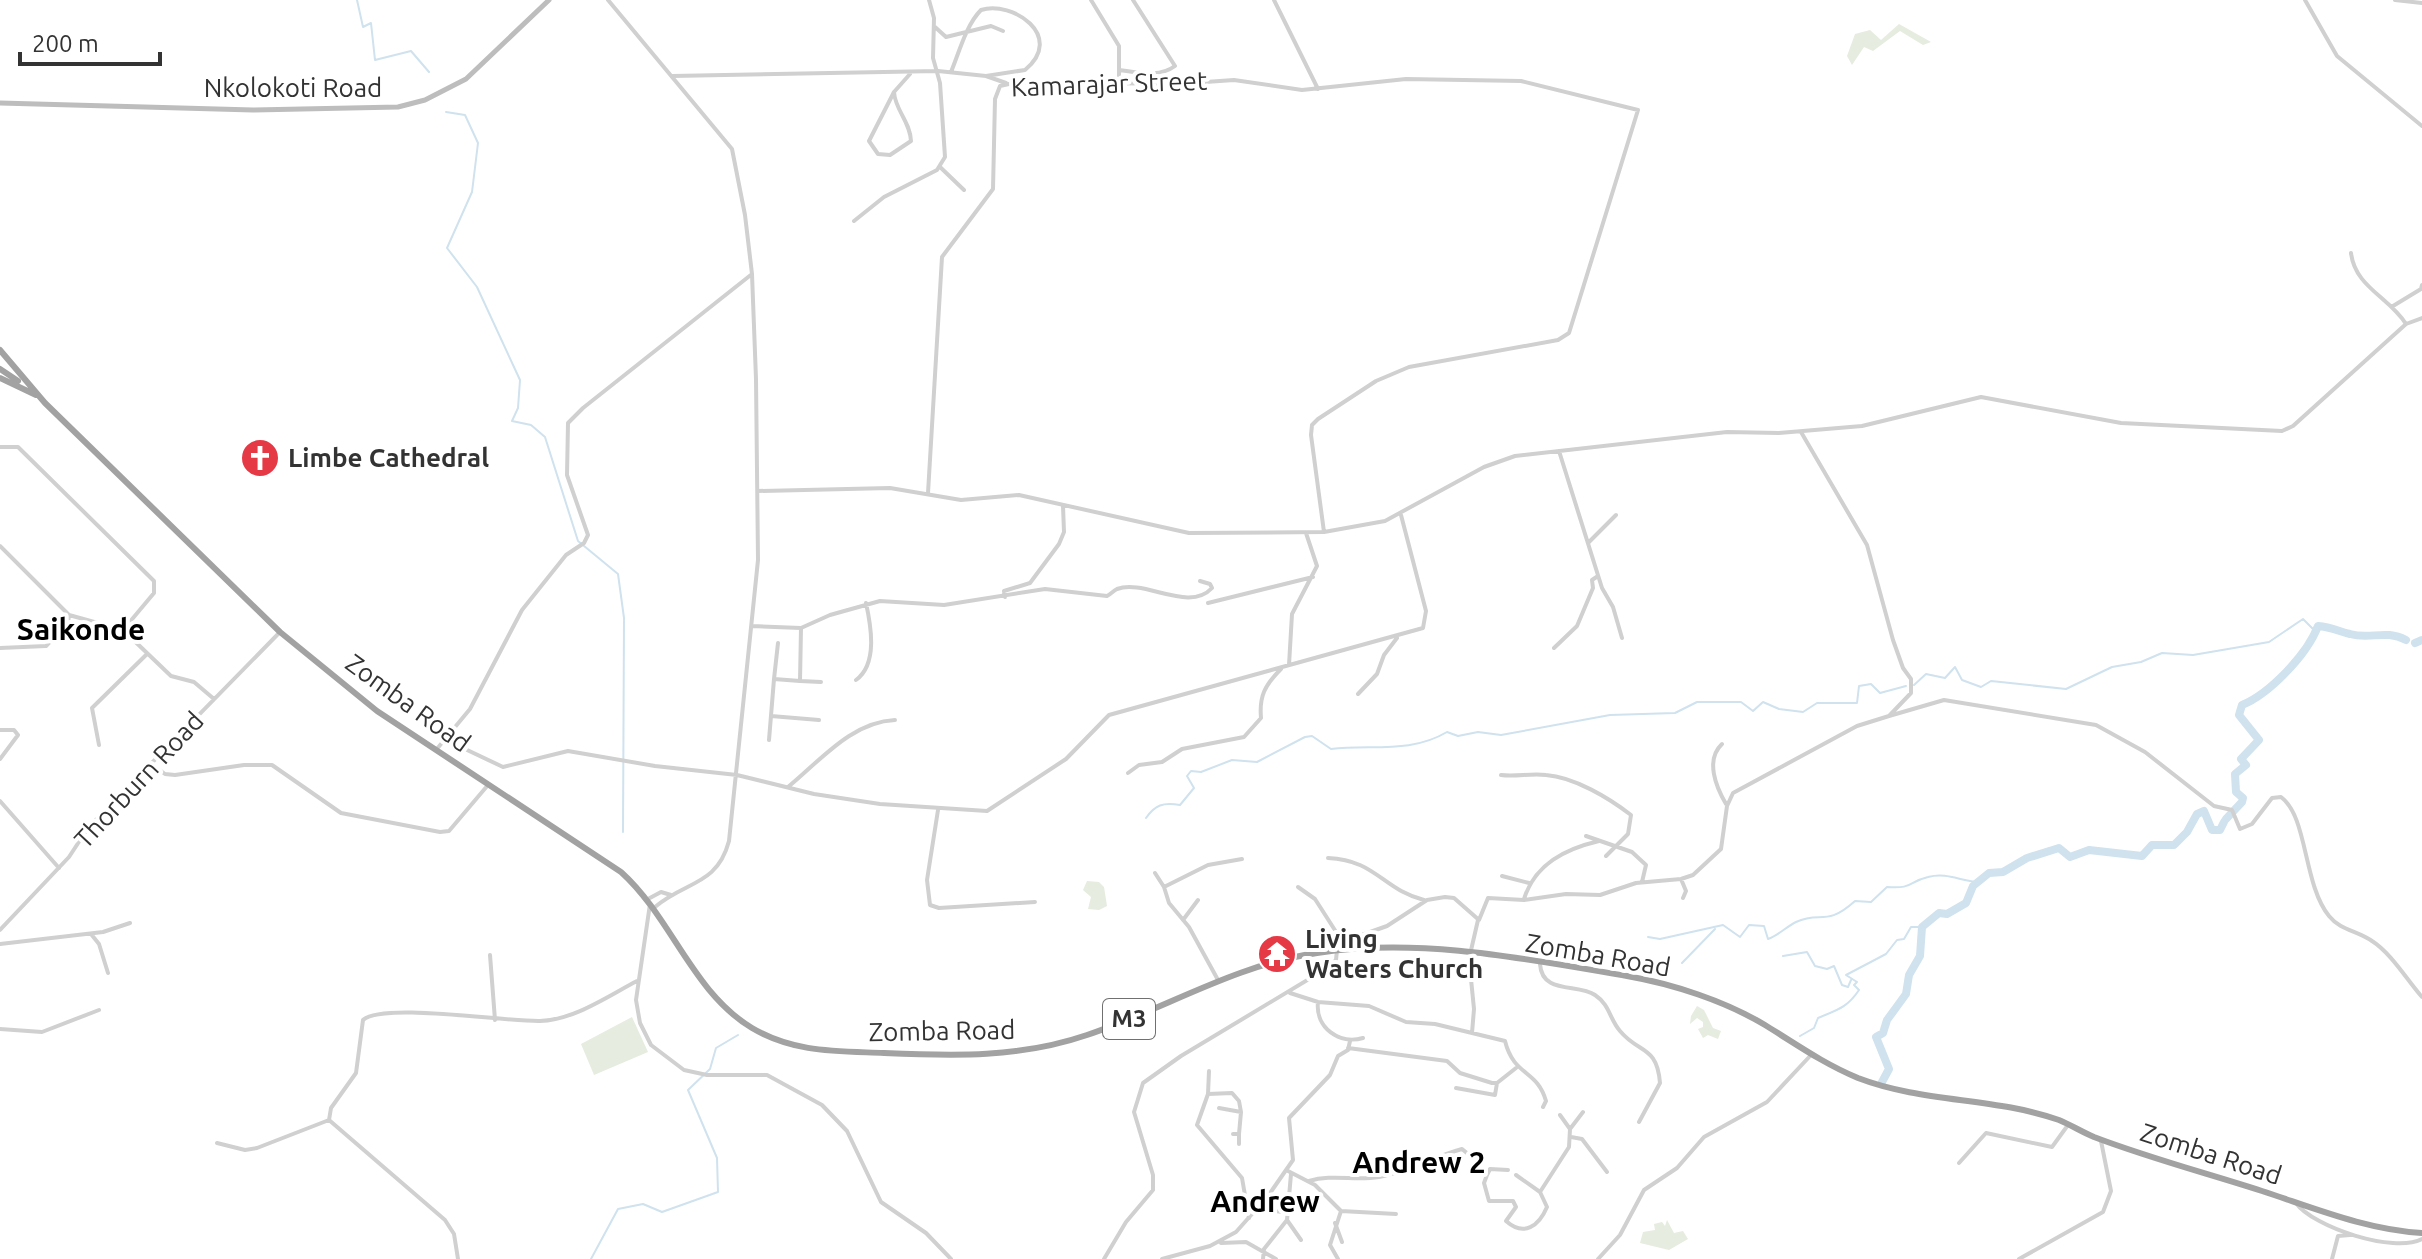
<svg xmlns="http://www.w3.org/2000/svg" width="2422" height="1259" viewBox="0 0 2422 1259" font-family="Ubuntu,sans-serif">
<rect width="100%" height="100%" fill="#fff"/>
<path fill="#e6ecdf" d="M1899 24 1931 42 1923 45 1900 31 1873 51 1864 47 1852 65 1847 56 1855 34 1870 30 1881 40Z
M1087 881 1099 882 1104 887 1107 906 1099 910 1088 909 1091 897 1083 890Z
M1697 1006 1704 1010 1713 1028 1721 1031 1718 1039 1708 1035 1703 1038 1698 1029 1703 1027V1022L1697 1018 1690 1024 1691 1016Z
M632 1017 648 1052 594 1075 581 1044Z
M1667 1220 1674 1233 1683 1231 1688 1239 1669 1250 1640 1243 1643 1232 1655 1230 1654 1224 1662 1222 1665 1226Z"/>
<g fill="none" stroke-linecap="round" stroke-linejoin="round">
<path stroke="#cfe2ee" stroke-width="2" d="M357 0 363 27 371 23 375 60 411 51 429 72
M446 112 465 115 478 143 472 192 447 248 477 287 520 380 518 408 512 421 531 425 545 437 578 541 618 574 624 618 623 832
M1914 685 1926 674 1945 678 1955 667 1962 680 1981 687 1991 681 2066 689 2112 667 2141 662 2162 653 2193 655 2269 642 2303 619 2316 632
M1146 818C1155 805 1163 802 1180 805L1194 788 1187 776 1191 771 1201 772 1232 760 1257 762 1305 737 1312 736 1331 749C1371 744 1410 754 1447 732L1458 736 1478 732 1501 735 1610 715 1675 713 1697 702H1741L1753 711 1763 702 1779 709 1803 712 1817 703H1857L1859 686 1871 684 1880 693 1906 686
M1648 937 1660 939 1723 925 1740 937 1749 925 1764 926 1768 939C1779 935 1786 927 1796 922 1821 910 1825 928 1855 901L1871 902 1887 887C1914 889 1907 882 1928 877 1947 872 1960 881 1978 882
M1783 956 1807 952 1815 966 1827 969 1834 966 1842 985 1848 987 1851 980
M1682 963 1715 929
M1800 1036 1814 1028 1818 1018C1837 1010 1847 1008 1859 990L1854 985 1857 982 1846 975 1886 954 1897 940 1904 939 1911 927H1922
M591 1259 618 1209 643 1204 662 1212 718 1192 717 1158 688 1090 710 1069 716 1048 738 1035"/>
<path stroke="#cfe2ee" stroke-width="8" d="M2415 643 2422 640
M2226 819 2242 802 2243 798 2236 792 2235 774 2246 765 2241 759 2259 740 2239 715 2242 705C2269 694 2307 655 2318 626 2331 627 2338 631 2350 634 2371 640 2385 629 2406 640
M1882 1082 1889 1069 1876 1037 1883 1033 1887 1020 1906 994 1909 975 1920 956 1922 927 1939 913 1947 914 1966 903 1973 886 1989 873 2003 872 2027 858 2059 848 2070 857 2089 850 2142 856 2152 845H2174L2187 832 2197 814 2204 811 2212 830H2220L2224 822"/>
<path stroke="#d0d0d0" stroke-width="4" d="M608 0 732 149 745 215 752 274 756 379 758 560 729 841C717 886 685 881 655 907
M1091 0 1119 46V83
M1274 0 1318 89
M2305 0 2337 56 2422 126
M2395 0 2422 3
M935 27 946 37 991 26 1003 31
M1119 70C1137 72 1159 78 1175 66L1133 0
M951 72C959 53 966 25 981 10 1012 0 1066 36 1025 70L986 76
M672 76 938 71 986 76 1006 83
M894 92C895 110 910 121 911 141L890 155 878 154 869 141Z
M894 92 910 74
M940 167 964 190
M854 221 884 197 937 170 945 157 940 83 933 58 934 18 929 0
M2351 253C2355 287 2389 297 2406 324
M2393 306 2421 289 2422 285
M0 447H18L154 581V593L123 630
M1559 451 1602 588 1613 607 1622 638
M758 491 890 488 961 500 1019 495 1189 533 1324 532 1385 521 1484 467 1515 456 1727 432 1779 433 1862 426 1981 397 2121 423 2282 431 2293 426 2406 324 2422 318
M928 493 942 257 993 189 995 99 1000 86 1018 82 1177 84 1234 80 1302 90 1406 79 1521 81 1638 110 1569 333 1558 340 1409 367 1376 381 1318 419 1312 425 1311 435 1324 532
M1588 543 1616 515
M0 546 69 615 123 630 171 676 194 682 214 699
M1005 597 1004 591 1030 583 1059 544 1064 532 1063 506
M1208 603 1313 577
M752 626 801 628 830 615 880 601 944 605 1045 589 1107 596C1111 594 1113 591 1117 589 1145 579 1189 613 1212 588L1210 584 1200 581
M0 648 46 646 68 623 69 615
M1554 648 1577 626 1593 588 1592 580 1598 576
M1289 665 1292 614 1317 566 1306 533
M774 679 778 643
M856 680C878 664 871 626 866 603
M800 681 821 682
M1358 694 1377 674 1384 655 1397 638
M771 716 819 720
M1889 716 1944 700 2096 725 2145 752 2214 806 2232 810 2240 829 2252 824 2272 798 2281 797C2308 817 2303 884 2329 916 2340 930 2358 931 2372 941 2391 953 2407 980 2422 997
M0 730H14L18 735 0 759
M444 739 503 767 568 751 655 766 737 775 814 794 880 804 987 811 1066 759 1109 715 1423 628 1426 611 1401 515
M769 740 774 679 800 681 801 628
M1722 744C1705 760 1716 787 1726 804
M99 745 92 708 146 655
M436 750 470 709 522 610 566 555 584 543 588 535 567 475 568 423 583 408 752 274
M150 763 165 774 175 775 244 765H272L341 813 440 832 449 831 488 785
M1128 773 1139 765 1162 762 1182 749 1244 737 1261 718C1259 696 1265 685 1281 669
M1501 775C1516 777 1531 773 1546 775 1574 777 1609 798 1631 815L1628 834 1606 856
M788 787C820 761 851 722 895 720
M0 801 59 868
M938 810 927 880 930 905 939 908 1035 902
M1586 836 1632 852 1646 865 1642 882
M1328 858C1376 860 1383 890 1424 900
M1155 873 1164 887
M1502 876 1529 883
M1681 879 1686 891 1683 898
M1298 887 1315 899 1347 949
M648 899 661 892 671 895
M1524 899C1535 864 1565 849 1599 841
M650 904 636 1000 640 1023 651 1045 684 1070 707 1075H767L822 1105 847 1131 881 1202 926 1233 951 1259
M1183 920 1198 900
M0 930 69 857 88 828 280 632
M91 934 99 944 108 973
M1342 942 1387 926 1427 900 1445 897 1454 898 1479 920 1488 898 1524 900 1566 894 1600 895 1636 883 1681 879 1693 875 1721 849 1727 806 1733 793 1857 726 1889 716 1911 693V679L1903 668 1893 640 1867 545 1801 432
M0 944 103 932 130 923
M490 955 495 1020
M1540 964C1542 995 1578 983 1595 995 1610 1005 1609 1018 1620 1031 1639 1054 1657 1045 1660 1083L1639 1122
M1218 980 1189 927 1169 903 1164 887 1208 865 1242 859
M1290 993 1318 1002 1369 1006 1406 1022 1435 1024 1505 1041C1514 1077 1537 1069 1546 1101L1543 1107
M1318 1002C1315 1028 1340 1045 1363 1038
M0 1029 42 1032 99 1010
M1472 1033 1474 1009 1469 959 1478 920
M1348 1048 1447 1061 1460 1073 1492 1083H1497L1516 1068
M1209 1071 1208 1094 1197 1125 1242 1178 1249 1218
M1456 1088 1495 1095 1497 1083
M1208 1094 1232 1093 1239 1101 1241 1112
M1219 1108 1241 1112 1239 1134H1233
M1570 1129 1583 1112
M1571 1137 1582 1139 1607 1172
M217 1143 245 1150 257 1148 329 1120
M1239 1144V1134
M1959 1163 1986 1133 2052 1147 2068 1125
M1288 1171 1315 1185 1341 1211 1396 1214
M1487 1175 1490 1169 1508 1170
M1309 1181C1332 1174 1355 1181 1379 1177 1409 1171 1433 1157 1462 1149L1479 1163 1487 1175 1484 1183 1489 1201H1513L1516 1207 1506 1221C1524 1237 1539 1226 1547 1207L1540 1192 1516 1175
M1540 1192 1569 1147 1570 1129 1560 1115
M1268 1196 1276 1211 1288 1213
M2296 1203C2313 1227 2394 1254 2422 1239
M1287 1220 1301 1240
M1335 1223 1342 1242
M1221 1243 1246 1242 1276 1259
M458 1259 454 1234 445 1220 329 1120 331 1108 356 1073 363 1020C382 1002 506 1022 540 1021 574 1020 608 996 637 981
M1104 1259 1126 1222 1153 1190V1175L1134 1112 1143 1083 1181 1056 1329 967 1336 960 1337 950
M1162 1259 1210 1246 1236 1232 1268 1196 1293 1160 1289 1118 1330 1075 1338 1056 1348 1050 1350 1041
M1263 1259 1264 1249 1287 1220 1291 1174
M1338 1259 1330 1245 1341 1211
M1598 1259 1620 1235 1644 1190 1677 1168 1704 1137 1767 1102 1811 1055
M2019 1259 2103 1212 2111 1191 2101 1141
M2332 1259 2338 1236 2350 1235"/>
<path stroke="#bdbdbd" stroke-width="5" d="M0 103 253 110 398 107 425 100 466 79 549 0"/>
<path stroke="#a2a2a2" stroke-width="6" d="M0 350 45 403 280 632 377 711 621 872C672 918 692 992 752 1028 794 1053 837 1051 884 1053 954 1056 1020 1058 1087 1035 1165 1009 1234 965 1317 953 1419 937 1527 959 1627 976 1673 984 1725 1001 1765 1025 1796 1044 1824 1064 1858 1078 1923 1103 1994 1097 2059 1120 2071 1125 2082 1132 2094 1137 2149 1158 2206 1173 2262 1191 2314 1208 2367 1230 2422 1233
M0 369 18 381
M0 378 36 395"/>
</g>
<defs>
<g id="church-disc" transform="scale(2)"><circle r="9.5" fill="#e63946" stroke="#fff"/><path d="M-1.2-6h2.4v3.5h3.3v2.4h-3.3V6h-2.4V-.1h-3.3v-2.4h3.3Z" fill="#fff"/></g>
<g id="temple-disc" transform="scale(2)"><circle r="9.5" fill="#e63946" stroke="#fff"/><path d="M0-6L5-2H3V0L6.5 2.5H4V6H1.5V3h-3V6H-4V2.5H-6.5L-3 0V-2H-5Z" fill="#fff"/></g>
</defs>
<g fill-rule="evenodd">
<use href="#church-disc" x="260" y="458"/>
<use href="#temple-disc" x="1277" y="954"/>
</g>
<g text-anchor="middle" stroke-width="8" stroke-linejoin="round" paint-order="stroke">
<rect fill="#fff" stroke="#707070" stroke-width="2" x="1103" y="999" width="52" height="40" rx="6"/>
<g font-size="24" font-weight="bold" fill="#333">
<text x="1129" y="1027">M3</text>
</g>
<g font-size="26" fill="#333" stroke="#fff">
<text transform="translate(1109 84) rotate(-2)" y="9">Kamarajar Street</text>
<text x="293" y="97">Nkolokoti Road</text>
<text transform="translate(408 703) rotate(36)" y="9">Zomba Road</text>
<text transform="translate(139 780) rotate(-47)" y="9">Thorburn Road</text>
<text transform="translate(1598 955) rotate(10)" y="9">Zomba Road</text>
<text transform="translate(942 1031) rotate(-1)" y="9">Zomba Road</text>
<text transform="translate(2211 1154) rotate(18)" y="9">Zomba Road</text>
</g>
<g font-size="26" font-weight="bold" fill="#333" stroke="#fff" text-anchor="start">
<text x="288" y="467">Limbe Cathedral</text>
<text x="1305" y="948">Living<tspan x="1305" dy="30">Waters Church</tspan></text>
</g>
<g font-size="30" font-weight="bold" fill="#000" stroke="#fff">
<text x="81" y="640">Saikonde</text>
<text x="1419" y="1173">Andrew 2</text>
<text x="1265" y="1212">Andrew</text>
</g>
</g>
<path d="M20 52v12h140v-12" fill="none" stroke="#333333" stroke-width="4"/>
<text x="32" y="52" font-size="24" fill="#333333" stroke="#ffffff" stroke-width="6" paint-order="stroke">200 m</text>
</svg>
